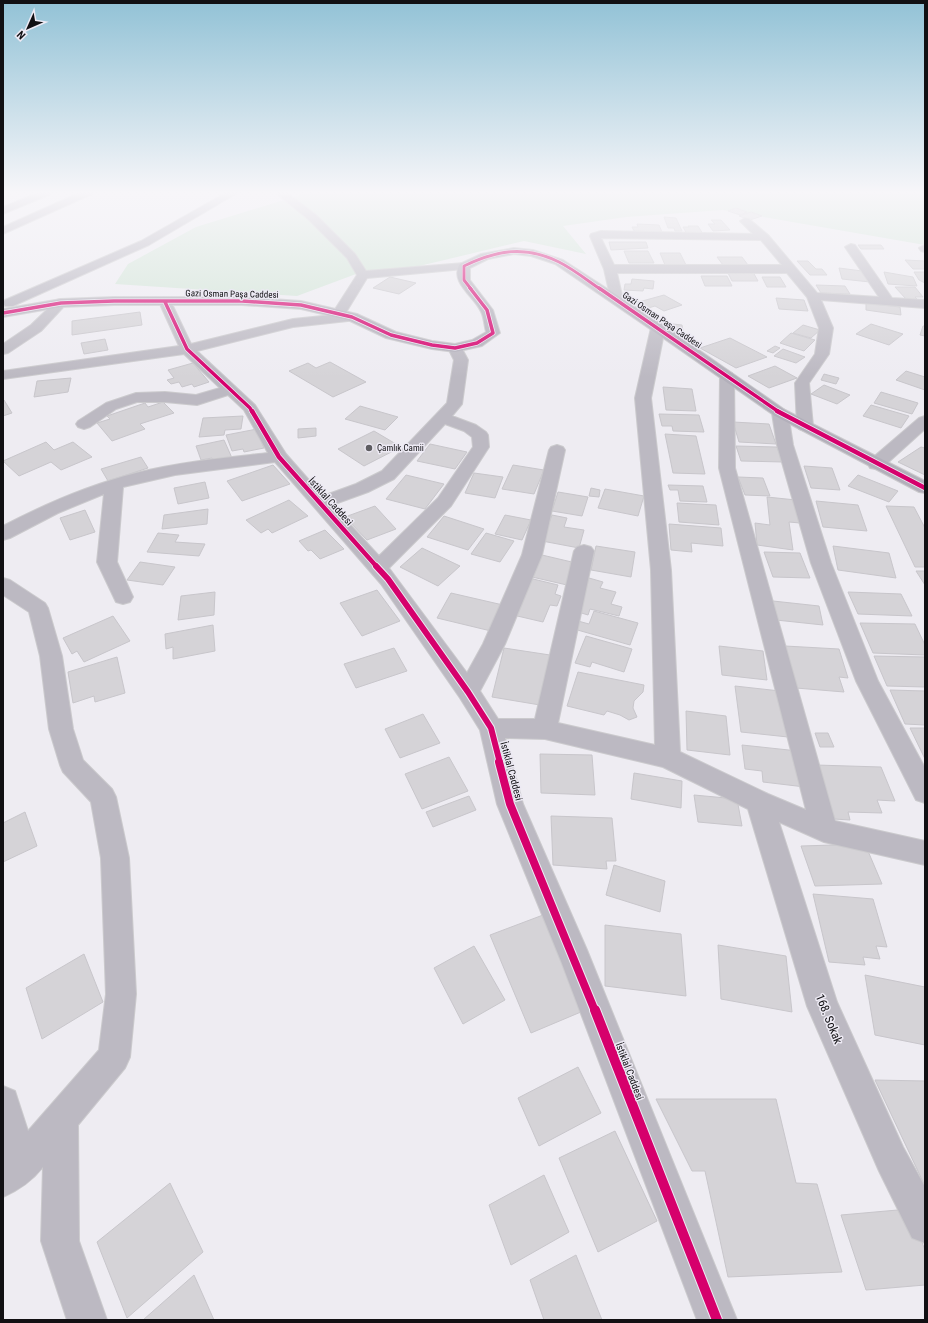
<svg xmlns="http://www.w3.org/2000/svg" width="928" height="1323" viewBox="0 0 928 1323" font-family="'Roboto Condensed',sans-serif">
<rect width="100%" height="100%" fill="#eeecf2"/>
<path fill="#d0e4d5" d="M310 192H925V245L723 210 626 217 563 226 586 254 524 241 411 268 356 274 297 296 115 284 128 264 196 227Z"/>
<path fill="#d5d3d7" stroke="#c8c6cb" d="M736 208 747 212 740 215 728 211Z
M751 212 762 216 750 220 739 216Z
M664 217 676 218 682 231H675L674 228H668Z
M711 220H721L730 230 713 231 708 224H715Z
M637 224 659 225 662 232 634 231 632 227H638Z
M688 226H698L703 234H687L683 227H689Z
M609 242H646L648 248 611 250Z
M858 245H881L884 249H861Z
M624 251H648L654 263H629Z
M660 253H680L686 265H665Z
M717 257H742L748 265H723Z
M905 260 925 261V269H913Z
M797 261H808L816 269H822L827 275H810Z
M839 268 862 271 863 274H868L870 282 842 279Z
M727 271 753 272 758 281H732Z
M884 272 913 277 917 286 888 284Z
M914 272H925V283L919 280Z
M701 276H727L732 286H705Z
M390 277 416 283 399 294 373 288Z
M762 277H780L786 287H767Z
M632 279 654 281 653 289 644 288 643 291 624 290 625 284H631Z
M816 285 845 286 850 294 821 293Z
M895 287H915L923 297H915L918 300 906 299Z
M664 295 682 305 664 311 655 306 645 309 635 303Z
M776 298 804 300 808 311 779 309Z
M866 303 900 307 901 315 866 310Z
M140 312 142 325 72 335V321Z
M673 324 682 325 683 331H674Z
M871 324 903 334 889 345 856 334Z
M803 325 820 330 811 338 793 333Z
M923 326H925V336L920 335Z
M791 333 815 340 804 351 780 343Z
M730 338 767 357 736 368 700 348Z
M105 339 108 350 84 354 81 343Z
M775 346 780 348 773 353 767 351Z
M783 349 805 357 796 363 774 356Z
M330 362 366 382 333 397 289 371 308 363 316 368Z
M193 363 209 382 194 387 192 384 182 387 179 382 171 384 167 380 174 378 168 370Z
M775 366 797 378 769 388 748 376Z
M906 371 925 377V390L896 380Z
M824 374 839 378 836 384 821 380Z
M71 378 68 392 34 397 37 381Z
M824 385 850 395 837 404 811 394Z
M663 387 692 389 696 411 666 410Z
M881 392 918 403 912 414 874 403Z
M3 400H4L12 413 3 416Z
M163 402 174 413 140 424 145 429 112 441 97 423 110 419 107 416 145 403 148 407Z
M871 405 909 416 901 428 863 416Z
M360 406 398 417 385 430 345 419Z
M659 414 699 415 704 432 673 431 672 426H662Z
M243 416 241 429 225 430 224 435 199 437 203 418Z
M733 422 769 424 776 444 739 442Z
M316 428V436L298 438V429Z
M257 429 264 448 244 452 243 449 232 451 226 435Z
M374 431 401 447 364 466 338 449Z
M665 434 696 436 705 474 673 473Z
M224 440 232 458 213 462 212 458 201 460 196 446Z
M46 442 54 450 73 442 92 457 61 470 51 462 19 476 3 461Z
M430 444 467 452 455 469 417 461Z
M736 446 777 447 783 462 741 461Z
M921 447 925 448V475L898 462Z
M141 457 148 468 108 481 101 469Z
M273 465 290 484 242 501 227 481Z
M513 465 544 470 534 494 502 489Z
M804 466 832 468 840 490 811 488Z
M474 473 503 477 495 498 465 493Z
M406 475 444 484 425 509 386 499Z
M858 475 898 491 889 502 848 486Z
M738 477 763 478 770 496 745 495Z
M205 482 209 498 178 504 174 488Z
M668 485 703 486 707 502 680 501 678 490H670Z
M591 488 600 490 599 497 589 496Z
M605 489 644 496 638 516 598 508Z
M558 492 588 497 582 516 552 511Z
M767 497 796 500 800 523 789 522 793 550 757 545 755 523 770 525Z
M289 500 308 516 272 533 268 529 261 533 246 520Z
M816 501 858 505 867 531 823 527Z
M677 503 716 505 719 525 679 522Z
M375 506 396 529 367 540 345 517Z
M886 506 914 507 925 528V567H915Z
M208 509 207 524 162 529 164 515Z
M85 510 95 532 70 540 60 518Z
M505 515 531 520 522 540 495 534Z
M552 515 567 518 564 527 584 530 579 548 542 541Z
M444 516 484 529 468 550 427 537Z
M669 524 721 528 723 546 691 543 692 552 671 550Z
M325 530 344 549 320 559 311 550 308 551 299 541Z
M158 533 179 535 175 542 205 544 199 556 147 552Z
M486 533 514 541 500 562 471 554Z
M596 546 635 552 631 577 591 570Z
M833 546 889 553 896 578 838 570Z
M422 548 460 566 438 586 400 567Z
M764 552 800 553 810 578 773 577Z
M542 555 576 563 567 585 532 577Z
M140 562 175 567 163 585 127 580Z
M916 571H925V585Z
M529 578 558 585 555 594 561 596 557 606 550 605 543 622 513 615Z
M589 578 603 582 600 588 616 592 611 604 622 607 619 616 590 609 588 615 575 611Z
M377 590 400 621 362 636 340 603Z
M215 592 214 615 178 620 181 596Z
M848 592 901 594 912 616 858 614Z
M451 593 503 605 491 631 437 618Z
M773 601 819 606 823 625 776 620Z
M594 611 638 623 630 645 574 629 578 621 589 624Z
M113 616 130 641 84 662 77 651 72 654 63 638Z
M860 623 915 624 925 645V655L873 653Z
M213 625 215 651 173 659V647L166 649 165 634Z
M586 636 632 649 624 672 592 662 590 667 575 663Z
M719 646 763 651 767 680 722 675Z
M785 646 839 649 848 678 839 677 844 692 796 688Z
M394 648 407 671 356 688 344 664Z
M504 648 550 655 540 705 492 697Z
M874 656 925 657V687L887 686Z
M117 657 125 693 95 702 94 696 73 703 68 672Z
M578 672 644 685 643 692 634 701 633 708 637 717 629 720 620 715 607 711 604 715 567 706Z
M735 686 780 691 788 737 741 732Z
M890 690 925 691V725L905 724Z
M686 711 726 716 730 755 687 750Z
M423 714 440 743 400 758 385 729Z
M910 728H925V759Z
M815 733H828L834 747H820Z
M742 745 798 751 805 787 763 782 762 771 745 769Z
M540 754 592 755 595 795 541 793Z
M449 757 468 791 422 809 405 774Z
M816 765 881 767 895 801 877 800 882 813 848 812 850 820 834 819Z
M634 773 682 781 681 808 631 799Z
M694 795 737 799 742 826 698 822Z
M469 796 476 810 433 827 426 812Z
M25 812 37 846 3 862V823Z
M551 816 612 818 616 861H606L607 869 553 865Z
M865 844 882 884 815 886 801 846Z
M614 865 665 881 660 912 606 895Z
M813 894 873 899 887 947 876 946 880 959 863 957 865 965 829 962Z
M543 915 588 1009 531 1033 490 935Z
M605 925 681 934 686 996 605 986Z
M718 945 786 956 792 1012 721 999Z
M474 946 505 1000 463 1024 434 968Z
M84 954 103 1002 42 1039 26 988Z
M865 975 925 987V1045L875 1035Z
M578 1067 601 1113 539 1146 518 1098Z
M875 1080 925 1081V1186Z
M656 1099H776L796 1183 817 1184 842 1272 728 1277 705 1171H692Z
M615 1131 657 1221 598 1252 559 1158Z
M544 1175 569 1232 511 1265 489 1205Z
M170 1183 203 1252 127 1318 97 1242Z
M909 1209 925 1250V1285L866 1290 841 1215Z
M576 1255 602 1320H544L530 1280Z
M194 1275 214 1320H143Z"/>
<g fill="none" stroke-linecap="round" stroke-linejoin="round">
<g stroke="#cbcacd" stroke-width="2">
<path id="street" d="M275 192H286L316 215 355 254 366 271 464 263 468 264 470 266 468 268 464 269 367 278 345 314H357L358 317 357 320 293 327 197 351 255 405 286 454 323 496 356 484 382 471 447 403 454 360 448 348 450 345 455 344 460 345 468 360 462 404 452 416 476 425 486 432 488 435 489 447 451 506 389 568 467 673 483 644 522 555 549 450 551 447 557 445 563 447 565 450 542 555 505 644 480 691 498 719H535L574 551 577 547 584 545 591 547 594 551 558 723 655 745 651 570 635 398 651 328 653 325H663L665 328 651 398 671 570 680 752 768 794 806 810 719 468 720 376 722 373 727 372 732 373 734 376 735 468 835 821 925 841V865L824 842 779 822 837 1002 903 1147 925 1187V1243L912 1238 879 1171 807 1006 748 809 663 767 545 739 505 738 523 804 587 950 737 1320H697L561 961 497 804 480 730 460 698 381 584 275 462 175 475 123 487 117 562 133 597 130 602 123 604 116 602 97 562 104 494 58 513 10 538 3 540V526C45 504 89 485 136 473 179 462 224 458 268 453L244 410 228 395 197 405 165 402H137L116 409 90 427 84 429 78 427 76 424 78 421 106 403 136 393 165 392 196 395 220 388 184 354 3 379V371L179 346 159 302 161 299H169L171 302 191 344 293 319 332 315V314L357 275 347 258 308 219ZM445 424 464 431 472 437 473 447 438 498 379 556 332 505 368 492 394 479Z
M745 218 749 219 768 235 817 293 879 297 845 247 851 244 855 245 892 298 925 300V308L821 300 833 328 829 354 809 383 813 426 811 429 805 431 799 429 797 426 795 383 815 354 819 328 807 297 787 273H617L623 300 621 303H613L611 300 604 269 590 236 591 234 601 231 753 234 740 221ZM601 238 761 240 782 265H614Z
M925 245V252L921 251 919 248Z
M61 299 65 300 67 303 41 331 8 353 3 354V344L31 325 57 300Z
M780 408 785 410 788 413 793 445 831 563 878 681 925 768V803L916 800 856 681 811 563 777 445 772 413 775 410Z
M925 416V429L882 468 876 469 870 468 868 464 870 460 919 418Z
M3 578 10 580 45 603 48 608 62 656 73 729 83 760 112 789 116 797 129 858 136 994 130 1057 125 1068 78 1125 79 1241 107 1320H67L41 1241 43 1167C32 1181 19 1190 3 1197V1086L15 1091 28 1131 99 1050 106 994 101 858 91 802 63 772 60 765 49 729 40 656 29 612 3 595Z"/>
</g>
<g stroke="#cbcacd" stroke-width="2">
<path id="secondary" d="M227 192H239L149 245 13 306H5L3 303 5 300 141 241Z
M514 248 533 250 563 260 663 325 785 410 925 481V493L919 492 775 416 653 331 555 264 531 256 514 254 488 259 470 268V280L493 310 500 333 482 346 455 352 432 349 386 338 348 320 301 309 242 305H114L61 307 3 317V309L61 299 114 297H242L301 301 357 314 396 332 432 341 455 344 472 340 486 332C484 325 484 316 480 310 473 296 449 281 460 264L481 254Z"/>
</g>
<g stroke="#cbcacd" stroke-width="2">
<path id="highway" d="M40 192H53L51 194 3 214V207Z
M81 192H94L92 194 3 234V227Z"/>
</g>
<use href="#street" fill="#bcb9c2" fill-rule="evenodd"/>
<use href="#secondary" fill="#b2afba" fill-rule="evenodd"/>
<use href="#highway" fill="#b1acb8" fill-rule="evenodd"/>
<g stroke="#edeaf4" stroke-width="4">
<path id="cycleway-far5" d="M471 289 464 280V266C497 250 525 245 559 262 573 269 587 280 600 289"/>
</g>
<g stroke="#edeaf4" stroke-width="5">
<path id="cycleway-far4" d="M599 288 779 412
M165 302 187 349 250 408 252 412
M3 313 61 303 114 301H242L301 305 352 317 391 335 432 345 455 348 477 343 493 333 487 310 470 288"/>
</g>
<g stroke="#edeaf4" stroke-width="6">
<path id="cycleway-far3" d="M252 411 279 457 377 567
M777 411 925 488"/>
</g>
<g stroke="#edeaf4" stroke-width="8">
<path id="cycleway-far2" d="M376 566 388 579 468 692 491 728 500 763"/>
</g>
<g stroke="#edeaf4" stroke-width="10">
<path id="cycleway-far1" d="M499 762 510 804 595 1011"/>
</g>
<g stroke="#edeaf4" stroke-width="12">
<path id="cycleway" d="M595 1010 717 1320"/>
</g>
<use href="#cycleway-far5" stroke="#d6006c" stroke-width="3"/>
<use href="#cycleway-far4" stroke="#d6006c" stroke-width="3.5"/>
<use href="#cycleway-far3" stroke="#d6006c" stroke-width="4.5"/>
<use href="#cycleway-far2" stroke="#d6006c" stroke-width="6"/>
<use href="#cycleway-far1" stroke="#d6006c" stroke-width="8"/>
<use href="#cycleway" stroke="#d6006c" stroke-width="10"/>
</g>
<linearGradient id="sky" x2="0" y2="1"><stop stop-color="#92c2d6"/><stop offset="0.51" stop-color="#f7f6f9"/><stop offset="1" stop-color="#f7f6f9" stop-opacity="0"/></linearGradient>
<rect width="928" height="377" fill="url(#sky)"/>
<circle fill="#5e5d61" stroke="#edeaf4" stroke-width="1.5" cx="369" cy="448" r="4"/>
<g text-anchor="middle" stroke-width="3" stroke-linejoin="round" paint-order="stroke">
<g font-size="9" fill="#111013" stroke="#edeaf4">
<text transform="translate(232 294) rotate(1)" y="3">Gazi Osman Paşa Caddesi</text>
<text transform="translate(662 320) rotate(34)" y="3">Gazi Osman Paşa Caddesi</text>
</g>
<g font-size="9" fill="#111013" stroke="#edeaf4" text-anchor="start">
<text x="377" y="451">Çamlık Camii</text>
</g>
<g font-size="10" fill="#111013" stroke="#edeaf4">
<text transform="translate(331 501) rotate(48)" y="4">İstiklal Caddesi</text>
<text transform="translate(512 771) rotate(75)" y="4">İstiklal Caddesi</text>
<text transform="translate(630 1071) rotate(69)" y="4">İstiklal Caddesi</text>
</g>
<g font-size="12" fill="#111013" stroke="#edeaf4">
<text transform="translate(829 1019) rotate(68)" y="4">168. Sokak</text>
</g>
</g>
<rect width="928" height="1323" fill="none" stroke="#111013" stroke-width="8"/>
<g transform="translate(28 28) rotate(225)" stroke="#edeaf4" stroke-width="3" paint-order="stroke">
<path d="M0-3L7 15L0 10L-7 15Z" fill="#111013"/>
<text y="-6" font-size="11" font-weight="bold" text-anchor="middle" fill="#111013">N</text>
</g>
</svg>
